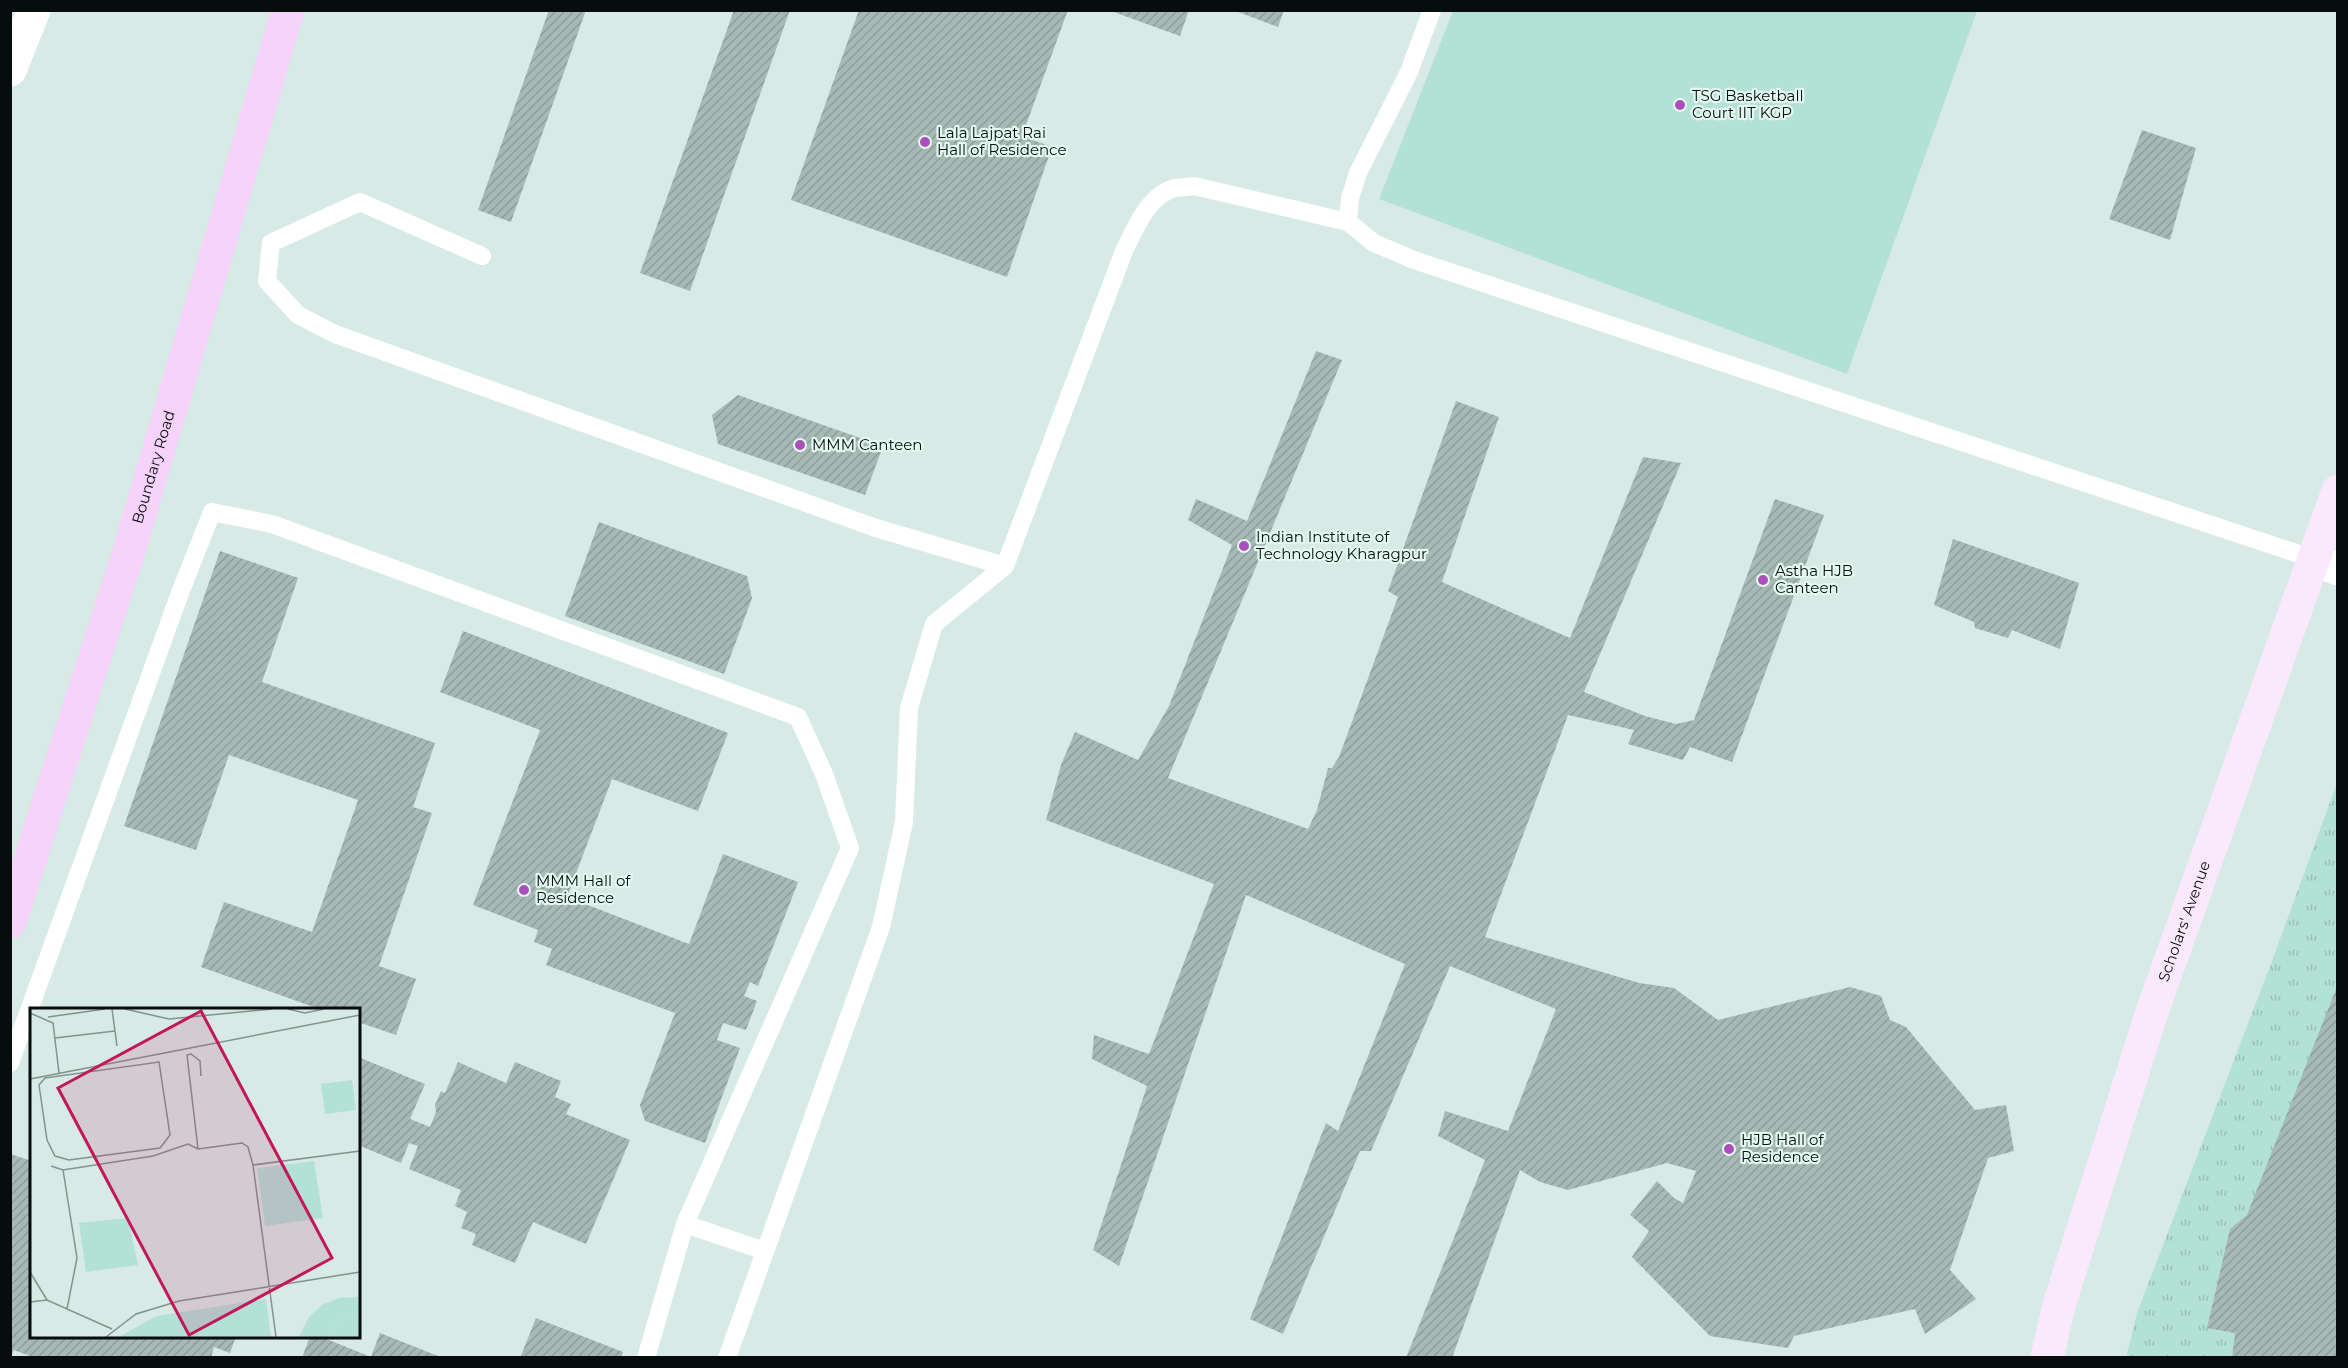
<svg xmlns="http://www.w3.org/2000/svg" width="2348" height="1368" viewBox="0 0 2348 1368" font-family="Montserrat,sans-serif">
<defs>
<pattern id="park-tufts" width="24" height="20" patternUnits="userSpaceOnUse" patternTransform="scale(1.5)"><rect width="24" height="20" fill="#b4e1d6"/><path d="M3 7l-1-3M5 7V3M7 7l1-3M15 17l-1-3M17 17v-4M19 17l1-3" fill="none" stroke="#99c0b6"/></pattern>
<pattern id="building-hatch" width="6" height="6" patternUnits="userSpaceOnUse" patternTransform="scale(1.5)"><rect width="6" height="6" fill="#a6b9b4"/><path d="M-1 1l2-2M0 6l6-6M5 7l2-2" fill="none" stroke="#8d9e9a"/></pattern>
</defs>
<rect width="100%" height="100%" fill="#d7eae5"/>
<path fill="#b4e1d6" d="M1453 11H1977L1847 374 1379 199Z"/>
<path fill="url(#park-tufts)" d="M2337 783V1357L2126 1358 2137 1313 2272 961Z"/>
<path fill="url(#building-hatch)" d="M549 10H586L511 222 478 210Z
M734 10H790L690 291 640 273Z
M859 10H1068L1022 136 1052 147 1007 277 791 200Z
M1108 10H1189L1180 36Z
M1233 10H1284L1278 27Z
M2142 130 2196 148 2170 240 2109 219Z
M1316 351 1342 360 1168 778 1308 829 1317 810 1328 768H1332L1339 757 1398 597 1388 591 1456 401 1499 417 1442 582 1570 638 1643 457 1681 463 1584 692 1645 716 1676 724 1694 720 1775 499 1824 515 1732 762 1690 747 1683 760 1628 744 1634 730 1568 715 1485 937 1639 983 1674 988 1718 1020 1850 987 1881 996 1890 1020 1906 1027 1975 1110 2006 1105 2014 1151 1988 1158 1950 1270 1976 1299 1925 1334 1915 1309 1794 1336 1788 1348 1710 1336 1632 1257 1649 1231 1630 1215 1657 1181 1674 1198 1683 1203 1696 1171 1667 1163 1568 1190 1540 1182 1520 1170 1452 1358H1406L1485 1160 1438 1136 1445 1111 1508 1131 1556 1009 1450 966 1371 1151H1360L1283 1334 1250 1319 1326 1123 1338 1131 1405 964 1246 895 1119 1266 1093 1250 1147 1086 1092 1059 1094 1035 1149 1054 1214 884 1046 820 1061 765 1075 732 1138 760 1169 706 1232 545 1188 520 1196 499 1247 521Z
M738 395 883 446 865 495 718 444 712 415Z
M599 522 747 576 752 598 724 674 565 616Z
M1953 539 2079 583 2060 649 2012 630 2008 638 1975 628 1974 622 1934 605Z
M220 551 298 578 262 682 435 743 413 807 432 813 379 966 416 979 396 1035 358 1022V1010H322L201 967 224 902 312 932 358 800 229 755 196 850 124 826Z
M463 631 728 733 698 811 612 779 567 897 689 944 723 854 798 882 758 986 750 982 744 996 757 1001 746 1030 723 1023 717 1040 740 1048 705 1143 645 1121 640 1105 675 1013 546 965 552 949 534 942 538 930 473 905 540 730 440 692Z
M2338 984V1358H2232L2235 1333 2207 1328 2230 1229 2247 1215Z
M358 1057 425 1084 410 1119 430 1127 436 1112 435 1105 441 1091 445 1093 458 1062 506 1083 515 1062 561 1081 555 1097 571 1104 566 1114 630 1140 586 1244 533 1222 515 1263 472 1245 476 1234 461 1228 467 1212 455 1206 461 1190 409 1169 418 1146 409 1143 401 1163 358 1145Z
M10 1154 32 1161V1336H236L230 1353 214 1347 211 1358H35L14 1350 10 1358Z
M536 1318 623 1352 621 1358H520Z
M380 1333 443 1358H302L310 1336H319L371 1357Z"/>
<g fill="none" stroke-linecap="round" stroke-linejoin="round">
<path stroke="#fff" stroke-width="18" d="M1432 10 1409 72 1358 173 1350 198 1348 222 1374 243 1414 260 2314 559
M482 256 360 202 271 243 267 281 298 315 335 334 876 528 1005 566
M10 1063 180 593 212 512 272 524 798 717 824 774 850 848 685 1224 646 1358
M685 1224 765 1251
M727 1358 881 927 904 822 909 708 934 624 1005 566 1124 251C1135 229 1148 195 1175 188 1181 187 1188 187 1194 186L1348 222"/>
<path stroke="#fff" stroke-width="33" d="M10 70 34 10
M2314 559 2338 569"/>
<path stroke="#fae9fd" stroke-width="33" id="s1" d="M2047 1358 2059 1305 2152 1012 2338 491"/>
<path stroke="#f5d3fa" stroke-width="33" id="s2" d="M10 922 128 554 288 10"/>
</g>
<g fill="#ab50bb" stroke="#e4f8f2" stroke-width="2">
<circle cx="1680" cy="105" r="6"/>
<circle cx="925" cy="142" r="6"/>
<circle cx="800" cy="445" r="6"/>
<circle cx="1244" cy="546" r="6"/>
<circle cx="1763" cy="580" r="6"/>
<circle cx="524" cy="890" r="6"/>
<circle cx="1729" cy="1149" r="6"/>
</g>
<g text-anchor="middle" stroke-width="4.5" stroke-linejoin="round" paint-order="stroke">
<g font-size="15" fill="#070d0c" stroke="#e4f8f2" text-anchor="start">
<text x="1692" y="101">TSG Basketball<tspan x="1692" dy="17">Court IIT KGP</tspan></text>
<text x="937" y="138">Lala Lajpat Rai<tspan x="937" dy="17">Hall of Residence</tspan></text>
<text x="812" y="450">MMM Canteen</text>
<text x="1256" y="542">Indian Institute of<tspan x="1256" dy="17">Technology Kharagpur</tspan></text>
<text x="1775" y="576">Astha HJB<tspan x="1775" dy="17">Canteen</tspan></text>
<text x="536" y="886">MMM Hall of<tspan x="536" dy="17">Residence</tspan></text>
<text x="1741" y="1145">HJB Hall of<tspan x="1741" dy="17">Residence</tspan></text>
</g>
<g font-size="15" fill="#070d0c" stroke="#e4f8f2">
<text dy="5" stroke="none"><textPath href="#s2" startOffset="477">Boundary Road</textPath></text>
<text dy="5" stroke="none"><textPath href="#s1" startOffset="458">Scholars' Avenue</textPath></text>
</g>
</g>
<g transform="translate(30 1008)">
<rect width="330" height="330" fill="#d7eae5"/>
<path d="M284 153 293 210 235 218 227 160ZM98 210 108 257 56 264 49 215ZM330 308V329H300L310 311Z" fill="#b4e1d6"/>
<path d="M322 72 326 102 295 106 291 76ZM330 289V308L310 311 300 329H269L279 309 292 297 309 290ZM236 291 241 329H89L126 308Z" fill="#b4e1d6"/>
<path fill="none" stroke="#84928e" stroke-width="1.5" d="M82 1 87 38M95 1 139 11 242 1M258 1 275 5 294 1M0 5 23 15 29 65M18 9 75 1M25 30 85 23M129 54 140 127 130 140 39 152 25 148 17 132 9 77 15 70ZM0 71 330 7M168 141 157 47 161 46 170 53 171 68M21 158 33 162 123 148 158 136 168 141 212 135 218 139 223 157M33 162 47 250 37 301M0 264 17 292M0 294 17 292 82 321M76 329 106 306 149 293 330 264M246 329 223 157 330 143"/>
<path fill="#c2185b" fill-opacity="0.15" stroke="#c2185b" stroke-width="3" d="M171 3 302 250 159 327 28 80Z"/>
<rect width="330" height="330" fill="none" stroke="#070d0c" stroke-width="3"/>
</g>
<rect width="2348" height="1368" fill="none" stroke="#070d0c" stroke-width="24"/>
</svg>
